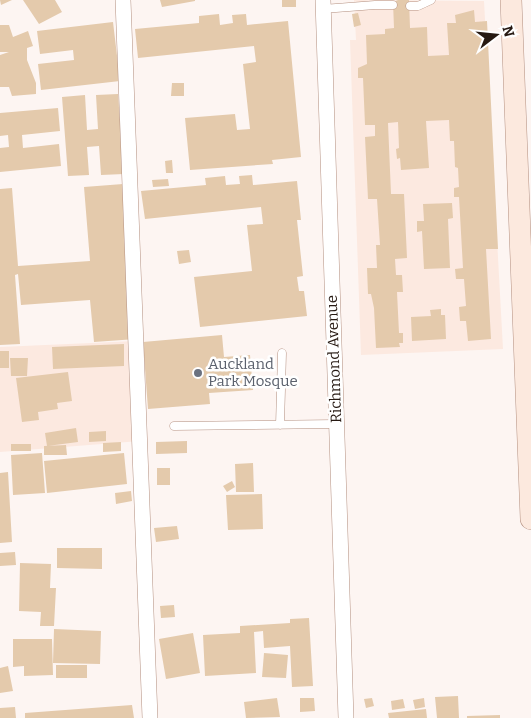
<svg xmlns="http://www.w3.org/2000/svg" width="531" height="718" viewBox="0 0 531 718" font-family="Bitter,serif">
<rect width="100%" height="100%" fill="#fdf5f2"/>
<path fill="#fce9e0" d="M354 0 484 1 503 349 361 355 350 40H356Z
M136 341 140 441 0 452V347Z"/>
<path fill="#e4caac" d="M0 0H12L1 5Z
M23 0H55L62 12 39 24Z
M160 0H195V1L162 7Z
M282 0H296V7H282Z
M398 0H409L410 28 427 27 428 56 449 55 447 23H456L455 15 474 10 475 22 487 21 498 249H486L491 339 468 341 466 321H460L459 307 466 306 464 279H456L455 269 463 268 459 197H454V188L459 187 458 168 455 167 454 141H450L449 120 426 121 429 168 401 170 400 158 397 159 396 149 399 148 398 122 388 123 391 194H404L407 258 395 259 396 275H402L403 292H397L399 333H403V343H399L400 347 376 348 374 308 371 294H368L367 268H377L376 245H380L377 199H368L365 137 375 136V125H365L363 78H358V68L367 64 366 35 385 34V29L394 28 393 2Z
M358 13 361 25 354 27 352 14Z
M219 14 220 25 233 23 232 15 246 14 247 25 288 21 301 157 272 160 273 164 190 170 185 118 235 114 237 130 250 129 243 64 256 62 254 46 138 58 135 29 199 23V16Z
M113 22 120 81 41 90 38 64 74 60 73 50 40 54 37 31Z
M0 25H9L13 37 28 31 33 46 27 48V60L36 83V94L12 96 9 87H0V55L9 52H0Z
M172 83H184V96H171Z
M118 94 124 174 101 175 99 146 87 147 89 175 68 176 62 97 85 95 87 130 98 129 96 95Z
M58 108 60 131 22 135 23 148 59 144 61 166 0 172V148L9 147 8 135 0 136V113Z
M172 160 173 173H166L165 161Z
M252 175 253 185 297 181 301 220H297L303 276 297 277 299 291H304L307 316 200 327 194 277 252 271 247 225 263 224 261 207 145 219 141 191 206 185 205 178 225 176 226 185 240 184 239 176Z
M168 179 169 186 153 187 152 180Z
M123 184 136 339 94 342 90 300 21 305 18 274 15 275 20 344 0 345V189L12 188 18 266 90 261 84 187Z
M452 203 453 218 448 219 450 268 424 269 422 231 417 232V221H424L423 204Z
M189 250 191 262 179 264 177 251Z
M441 309V315H445L446 339 412 341 411 317 431 316 430 310Z
M222 335 224 357 250 355 253 390 209 393 210 404 148 409 143 342Z
M124 344V366L53 369 52 347Z
M0 351H9V368H0Z
M10 358H28L27 376H11Z
M68 372 72 401 57 403 58 409 38 412 39 420 22 422 16 378Z
M76 428 78 442 47 446 45 433Z
M106 431V441L89 442V432Z
M187 441V453L156 454V442Z
M121 442V451L103 452V443Z
M11 444H31V451H11Z
M66 445 67 455H44V446Z
M42 453 45 493 13 495 11 455Z
M124 453 127 484 47 493 44 461Z
M253 463 254 492H236L235 464Z
M157 468H170V485H157Z
M8 472 12 542 0 543V473Z
M232 481 235 487 227 492 223 486Z
M131 491 132 501 116 504 115 493Z
M262 494 263 529 228 530 226 495Z
M177 526 179 539 156 542 154 528Z
M57 548H102V569L57 568Z
M15 552 16 565 0 566V553Z
M20 563 51 564 50 588H56L54 626H40L41 612 19 611Z
M174 605 175 617 161 618 160 606Z
M309 618 313 686 292 687 290 646 264 648 263 631 254 632 256 673 205 676 203 635 240 633V626L290 623V619Z
M54 629 101 631 100 664 53 663Z
M193 633 200 673 166 679 159 639Z
M13 639H52L53 675 24 676V666L13 667Z
M264 653 288 655 286 678 262 677Z
M56 665H87V678H56Z
M8 666 13 691 0 693V668Z
M458 696 459 718H437L435 697Z
M277 698 280 717 246 718 244 702Z
M300 698H314L315 711 300 712Z
M372 698 374 706 366 708 364 699Z
M424 698 425 707 415 709 413 700Z
M403 699 405 708 392 710 391 701Z
M132 705 134 718H25V713Z
M15 707 16 718H0V708Z
M426 709 427 718H389L388 713Z
M500 715V718H467V716Z"/>
<g fill="none" stroke-linecap="round" stroke-linejoin="round">
<g stroke="#b49080" stroke-width="9">
<path id="service" d="M410 6H418L431 0
M323 9 375 5H393
M280 425 282 353
M174 426 336 424"/>
</g>
<g stroke="#b49080" stroke-width="16">
<path id="minor" d="M123 0 150 718
M323 0 346 718"/>
</g>
<g stroke="#b49080" stroke-width="22">
<path id="secondary" d="M511 0 531 519"/>
</g>
<use href="#service" stroke="#fff" stroke-width="8"/>
<use href="#minor" stroke="#fff" stroke-width="15"/>
<use href="#secondary" stroke="#fce9de" stroke-width="21"/>
</g>
<circle fill="#6b7280" stroke="#fff" stroke-width="2" cx="198" cy="373" r="5"/>
<g text-anchor="middle" stroke-width="5" stroke-linejoin="round" paint-order="stroke">
<g font-size="15" fill="#261912" stroke="#fff">
<text transform="translate(334 359) rotate(-92)" y="5">Richmond Avenue</text>
</g>
<g font-size="15" fill="#5b616d" stroke="#fff" text-anchor="start">
<text x="208" y="369">Auckland<tspan x="208" dy="17">Park Mosque</tspan></text>
</g>
</g>
<g transform="translate(496 35) rotate(74)" stroke="#ffffff" stroke-width="4" paint-order="stroke">
<path d="M0-4L9 19L0 12L-9 19Z" fill="#261912"/>
<text y="-8" font-size="14" font-weight="bold" text-anchor="middle" fill="#261912">N</text>
</g>
</svg>
